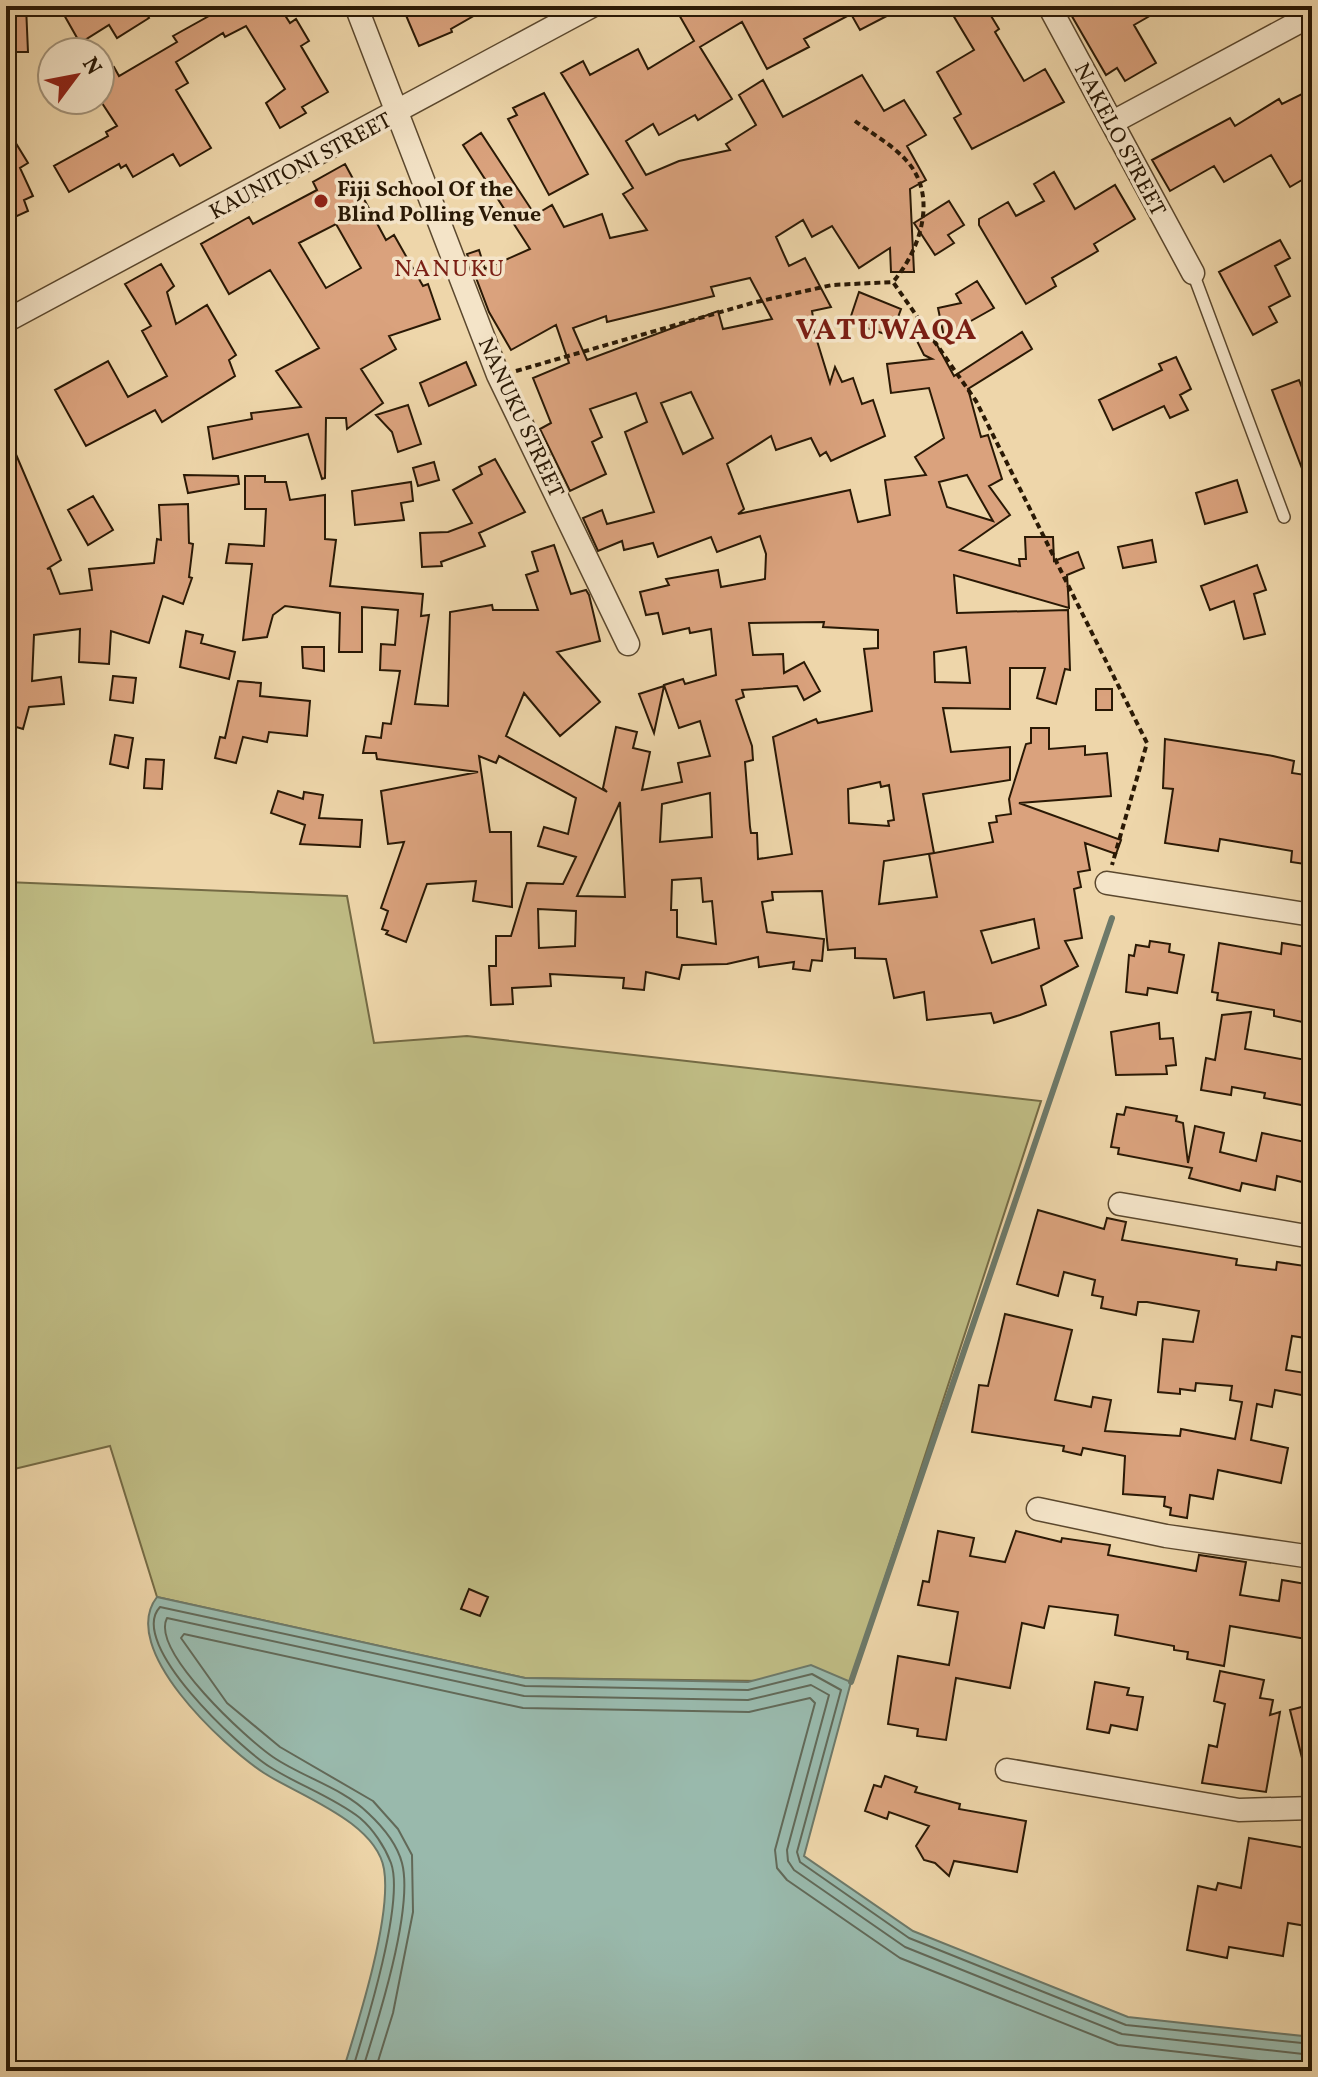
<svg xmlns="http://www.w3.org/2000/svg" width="1318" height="2077" viewBox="0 0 1318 2077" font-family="Vollkorn,serif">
<rect width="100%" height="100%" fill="#eed6aa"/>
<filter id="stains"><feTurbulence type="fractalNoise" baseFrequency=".0025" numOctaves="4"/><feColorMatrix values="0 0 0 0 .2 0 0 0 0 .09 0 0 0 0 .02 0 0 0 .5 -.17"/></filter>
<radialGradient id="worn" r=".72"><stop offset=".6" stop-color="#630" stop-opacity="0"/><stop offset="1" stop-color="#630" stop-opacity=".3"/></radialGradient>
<path fill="#bfbc84" stroke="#746a44" stroke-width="2" d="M6 882 347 896 374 1043 467 1036 1041 1101 851 1682 525 1678 157 1597 110 1446 6 1471Z"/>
<path fill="#99b9ac" stroke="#6d7969" stroke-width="2" d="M157 1597 525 1678 748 1682 811 1665 851 1682 804 1856 913 1931 1128 2017 1312 2037V2071H343C358 2023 392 1917 384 1869 376 1822 300 1796 264 1773 223 1746 117 1648 157 1597Z"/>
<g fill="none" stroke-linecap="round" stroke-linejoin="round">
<path stroke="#626958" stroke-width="2" d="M352 2071C365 2029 405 1902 391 1863 385 1847 373 1829 360 1818 333 1797 298 1785 270 1767 240 1748 126 1643 160 1607L525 1686 748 1690 812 1674 841 1690 797 1852 800 1862 909 1938 1126 2025 1312 2044
M362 2071C377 2024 414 1909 402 1863 397 1844 382 1826 368 1813 343 1788 302 1777 273 1757 248 1740 150 1651 167 1618L524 1696 748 1700 811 1685 829 1695 787 1850 788 1861 794 1870 905 1947 1122 2034 1312 2055
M375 2071 393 2013 413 1912 412 1855 398 1829 373 1801 280 1747 227 1703 181 1638 184 1634 523 1708 749 1712 810 1698 815 1703 775 1850 777 1868 787 1880 900 1958 1118 2045 1312 2067"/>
<path stroke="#6d7969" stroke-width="6" d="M851 1682 1112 918"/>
</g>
<path fill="#daa27d" stroke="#2a1905" stroke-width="2" fill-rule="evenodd" d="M9 6H26L28 52H6Z
M59 6H142L149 18 117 38 109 25 80 43Z
M227 6H279L290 23 296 19 309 41 301 46 328 92 302 107 306 113 280 128 266 103 285 89 246 26 225 37 223 33 176 62 188 83 176 90 211 148 180 166 173 154 133 177 126 165 121 168 119 164 69 192 54 166 108 136 106 132 117 126 100 100V75L114 67 119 76 177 42 173 36Z
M402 6H491L451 29 452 32 419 46Z
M674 6H906L860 30 851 14 804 39 809 47 767 69 742 22 700 47 732 99 698 120 695 115 659 135 653 124 626 141 646 175 679 161 730 150 726 144 756 125 739 95 763 80 783 117 862 75 884 111 904 100 926 135 907 146 926 180 910 189 914 272H891L890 248 859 268 832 226 812 237 803 220 776 237 789 266 805 258 831 307 812 311 813 317 810 318 830 383 835 367 842 382 853 378 862 404 873 400 885 436 831 461 826 452 820 456 811 438 776 450 771 436 727 464 744 509 738 514 850 490 858 522 890 515 885 480 926 475 915 457 944 438 929 388 891 393 887 364 932 359 924 355 917 341 931 334 954 376 1022 332 1032 349 968 389 981 437 988 435 1002 479 989 486 1010 515 960 550 1020 566 1019 559H1026L1025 537H1053L1054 561 1078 552 1084 568 1067 575 1069 608 954 575 957 613 1068 610 1070 670 1065 669 1056 704 1037 698 1045 668H1010V709L943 708 951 752 1010 747V780L923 794 934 853 884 861 879 904 937 897 929 854 993 842 989 823 997 822 996 816 1011 814 1009 799 1026 744 1031 743V728H1049V749L1085 746V755L1107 753 1111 796 1019 803 1121 840 1116 854 1085 843 1090 870 1078 872 1081 887 1074 889 1082 938 1065 941 1078 966 1041 986 1046 1005 1020 1015 994 1023 991 1013 927 1020 924 992 894 998 886 959 855 958V948L828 950 822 891 772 892 773 900 762 902 767 932 824 939 822 961 812 960 810 971 793 969 794 962 759 967 758 957 727 964 682 965 679 979 646 972 644 990 623 988 624 978 550 974 551 986 512 988 513 1004 491 1005 489 966H496V936H511L527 883 563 884 576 857 538 846 544 827 568 834 576 798 499 756 496 763 479 756 490 832H511L512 907 473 901 476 881 427 884 406 942 386 934 388 931 382 929 388 911 381 908 404 842 388 844 381 791 478 772 377 759 376 753H363L366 736 381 738 383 723 391 724 400 671 380 670 381 644 395 645 398 610 362 607V652H339L340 613 285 606 273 615 267 637 243 640 252 564 226 563 229 544 264 546 266 509H245V476H265V482H286L290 500 325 495V539L336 540 330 586 423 594 421 616 429 615 415 704 448 706 450 612 492 605 493 610H538L526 575 538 571 532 552 554 545 571 594 586 590 589 595 600 641 557 652 600 702 560 736 524 693 506 736 607 792 603 788 616 727 637 732 633 748 650 752 642 790 682 782 678 763 710 756 700 721 679 728 664 685 683 679 685 684 716 675 711 629 690 633 689 628 663 634 658 613 646 615 640 592 669 585 666 579 718 570 721 587 765 579 766 554 760 536 717 552 711 537 658 557 653 543 624 550 622 541 598 551 583 518 602 510 607 524 654 512 625 432 647 422 636 393 590 409 602 437 592 442 606 474 570 491 540 429 551 423 533 378 569 363 556 325 511 350 489 312 467 254 479 250 485 269 530 249 463 145 481 133 535 215 552 205 564 227 602 214 610 238 647 230 623 194 633 188 561 73 583 61 590 75 638 49 648 69 694 41ZM750 278 772 319 723 329 718 311 587 360 573 328 606 316 607 322 714 296 711 287ZM691 392 713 438 683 454 661 403ZM967 475 977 493 993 521 947 507 939 482ZM824 622 823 627 878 630V648L864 649 872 711 818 723 816 719 773 737 792 854 758 859 757 833H751L750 827 745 762 753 760 752 746 736 700 744 697 742 690 797 686 804 700 820 691 804 662 784 673 783 654 753 655 749 623ZM966 647 970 683 935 682 934 652ZM880 782 881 787 889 785 894 820 888 821 889 826 849 823 848 789ZM710 793 712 837 660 842 662 804ZM620 802 625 897 577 896ZM701 878 703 902 712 901 716 944 677 937V910H671L672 880ZM538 909 576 911 575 946 539 948ZM1034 919 1039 948 992 963 981 931Z
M969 6H985L999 29 995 32 1024 81 1045 69 1064 102 972 149 954 118 961 114 937 72 974 50 953 15Z
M1066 6H1167L1134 25 1156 63 1125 81 1117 68 1106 75Z
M1312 89V174L1290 187 1271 155 1224 182 1214 166 1170 191 1152 160 1230 118 1235 126 1279 99 1282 104Z
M544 93 588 174 549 195 508 119 517 115 513 108Z
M6 127 28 163 20 168 33 196 24 200 28 211 6 221Z
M345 164 386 240 394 235 423 286 428 284 440 319 389 336 396 349 361 369 383 403 347 429 346 418H326L325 478 322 479 308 434 213 459 208 427 252 419 251 413 301 407 276 371 319 348 270 270 229 294 201 244 249 217 253 224 317 190 313 182ZM336 224 361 268 326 288 299 243Z
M1054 172 1075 209 1115 185 1135 219 1094 244 1098 251 1052 278 1056 286 1026 304 979 225V219L1008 202 1016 216 1044 201 1034 184Z
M949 201 964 225 948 235 954 243 935 255 914 223Z
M1280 240 1290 258 1275 266 1290 296 1269 307 1277 322 1253 335 1219 272Z
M161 264 174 286 167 292 176 324 207 305 236 355 229 360 235 376 162 422 155 410 86 446 55 390 108 361 128 397 167 376 142 331 151 326 125 284Z
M977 281 994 308 962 326 963 333 944 337 938 308 961 303 956 294Z
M859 292 901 309 891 336 849 322Z
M1176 357 1191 389 1180 395 1188 410 1170 418 1164 406 1113 430 1099 400 1162 370 1159 364Z
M466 362 476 385 429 406 420 383Z
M1299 380 1312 413 1311 492 1272 390Z
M408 405 421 444 398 452 392 432 376 415Z
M6 431 61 560 47 569 50 568 60 594 92 590 89 569 154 563 157 539 161 540 159 505 188 504 189 543 193 544 189 577 192 578 183 604 163 596 149 643 111 631 109 664 79 662 80 629 34 635 32 681 61 677 64 704 29 707 23 729 6 724 9 646Z
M495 459 525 512 479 533 485 546 441 562 442 566 422 567 420 533 448 532 472 523 453 490 482 474 479 467Z
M434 462 439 480 418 486 413 468Z
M184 475 238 476 239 484 188 493Z
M1237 480 1247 512 1205 524 1196 493Z
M411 482 413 501 401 503 404 520 355 525 352 491Z
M93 496 113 530 88 545 68 510Z
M1152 540 1156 562 1123 568 1118 547Z
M1257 565 1266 590 1254 594 1265 634 1244 639 1234 601 1210 610 1201 586Z
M186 631 203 635 201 643 235 652 229 679 180 667Z
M302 647H324V671L303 668Z
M113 676 136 678 133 703 110 700Z
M238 681 261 683 260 696 310 701 307 736 269 732 267 742 243 737 236 763 215 758 220 737 225 738Z
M664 686 654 733 639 694Z
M1096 689H1112V710H1096Z
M115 735 133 738 128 768 110 764Z
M1165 739 1273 756 1294 761 1292 773 1312 776V865L1291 862 1292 851 1220 839 1218 851 1165 843 1173 789 1163 788Z
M146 759 164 760 162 789 144 788Z
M278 791 303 799 304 792 323 795 319 818 362 820 360 847 300 844 305 825 271 813Z
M1150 941 1170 944 1169 952 1184 955 1177 993 1148 988 1147 995 1126 992 1129 955 1134 956 1136 945 1149 947Z
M1219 943 1281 954 1282 943 1312 948V1024L1274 1016V1010L1217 1000 1218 993 1212 992Z
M1251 1012 1245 1049 1312 1061V1107L1264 1098 1265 1093 1232 1087 1231 1095 1201 1090 1206 1058 1215 1060 1222 1015Z
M1159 1023 1160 1039 1173 1038 1176 1065 1166 1066 1167 1074 1116 1075 1111 1032Z
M1126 1107 1177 1116 1176 1121 1183 1123 1188 1163 1195 1126 1224 1133 1220 1152 1256 1161 1262 1133 1310 1143 1302 1182 1277 1176 1275 1190 1242 1183 1240 1191 1189 1178 1192 1168 1118 1154 1119 1148 1111 1147 1117 1114 1124 1115Z
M1038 1210 1104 1229 1107 1218 1126 1222 1122 1240 1237 1259 1236 1265 1276 1270 1277 1262 1312 1267V1339L1292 1336 1286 1370 1312 1374V1397L1275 1390 1272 1407 1257 1404 1251 1440 1288 1448 1281 1483 1218 1470 1213 1499 1190 1495 1187 1518 1170 1515 1171 1508 1164 1506 1165 1497 1123 1494 1125 1456 1083 1448 1081 1455 1063 1451 1064 1446 972 1432 979 1385 988 1386 1005 1314 1072 1330 1055 1400 1091 1407 1093 1397 1111 1400 1105 1431 1180 1436 1181 1429 1235 1439 1242 1402 1230 1400 1232 1386 1196 1383 1195 1391 1180 1389V1394L1158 1392 1163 1339 1193 1342 1199 1311 1147 1302H1138L1136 1315 1101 1308 1103 1297 1092 1295 1095 1280 1064 1272 1058 1296 1017 1284Z
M938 1531 974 1538 970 1556 1005 1562 1016 1531 1061 1542 1062 1538 1110 1545 1108 1555 1196 1571 1199 1555 1246 1562 1240 1595 1279 1601 1282 1580 1312 1585V1640L1230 1626 1224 1666 1187 1659 1188 1652 1174 1650V1646L1115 1635 1118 1615 1049 1606 1044 1628 1022 1623 1010 1688 956 1678 946 1740 917 1736 918 1729 888 1724 898 1656 949 1665 958 1612 918 1605 923 1581 929 1582Z
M469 1589 488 1597 480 1616 461 1609Z
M1220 1671 1264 1680 1260 1698 1273 1700 1270 1715 1280 1712 1266 1792 1202 1783 1209 1745 1217 1747 1225 1704 1214 1701Z
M1095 1682 1129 1688 1127 1695 1143 1697 1137 1730 1111 1725 1109 1733 1087 1729Z
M1309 1705 1312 1773 1306 1774 1290 1710Z
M885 1776 917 1787 915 1792 960 1804 959 1809 1026 1821 1017 1872 954 1861 949 1876 935 1863 924 1860 916 1846 929 1826 889 1812 887 1819 865 1811 874 1785 881 1787Z
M1249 1838 1312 1849V1927L1288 1923 1283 1956 1229 1947 1227 1958 1187 1950 1198 1886 1216 1890 1218 1883 1241 1888Z"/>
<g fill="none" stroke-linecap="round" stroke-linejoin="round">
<g stroke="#5b482e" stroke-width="14">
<path id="lane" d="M1193 273 1284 517"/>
</g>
<g stroke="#5b482e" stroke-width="25">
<path id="street" d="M356 6 498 375 628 644
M1049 6 1193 273
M1113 122 1312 15
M6 321 592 6
M1107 883 1312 915
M1120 1204 1312 1237
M1038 1509 1166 1536 1312 1557
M1007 1770 1239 1810 1312 1808"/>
</g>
<path stroke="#2a1905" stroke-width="4" stroke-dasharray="6 4" stroke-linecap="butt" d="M855 121C871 133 891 144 905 159 939 194 921 249 893 282
M516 371 752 303 832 285 893 282 976 401 1147 743 1112 865"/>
<use href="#lane" stroke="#f4e4c8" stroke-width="11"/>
<use href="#street" stroke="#f4e4c8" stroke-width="22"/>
</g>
<circle fill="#8f2418" stroke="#f4e4c8" stroke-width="3" cx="321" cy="201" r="8"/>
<g text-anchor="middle" stroke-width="7" stroke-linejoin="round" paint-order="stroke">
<g font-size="22" fill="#2a1905" stroke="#f4e4c8">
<text transform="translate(1121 139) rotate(62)" y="8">NAKELO STREET</text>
<text transform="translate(300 165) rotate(-28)" y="8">KAUNITONI STREET</text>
<text transform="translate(522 417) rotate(65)" y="8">NANUKU STREET</text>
</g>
<g font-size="22" font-weight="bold" fill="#2a1905" stroke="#f4e4c8" text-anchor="start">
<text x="337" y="196">Fiji School Of the<tspan x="337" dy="25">Blind Polling Venue</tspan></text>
</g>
<g font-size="24" letter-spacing="2" fill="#7a1f14" stroke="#f4e4c8">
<text x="450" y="276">NANUKU</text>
</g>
<g font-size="30" font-weight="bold" letter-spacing="2" fill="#7a1f14" stroke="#f4e4c8">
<text x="887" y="339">VATUWAQA</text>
</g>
</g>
<rect width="1318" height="2077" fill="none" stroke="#eed6aa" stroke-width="32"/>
<rect x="8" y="8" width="1302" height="2061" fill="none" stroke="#2a1905" stroke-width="4"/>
<rect x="16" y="16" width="1286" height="2045" fill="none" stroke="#2a1905" stroke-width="2"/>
<g transform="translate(76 76) rotate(58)"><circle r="38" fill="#f4e4c8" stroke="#a3937a" stroke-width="2"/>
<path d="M0-6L14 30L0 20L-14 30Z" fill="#8f2418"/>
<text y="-12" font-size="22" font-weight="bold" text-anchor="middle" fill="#2a1905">N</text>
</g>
<rect width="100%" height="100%" filter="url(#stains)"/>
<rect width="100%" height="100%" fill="url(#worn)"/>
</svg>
